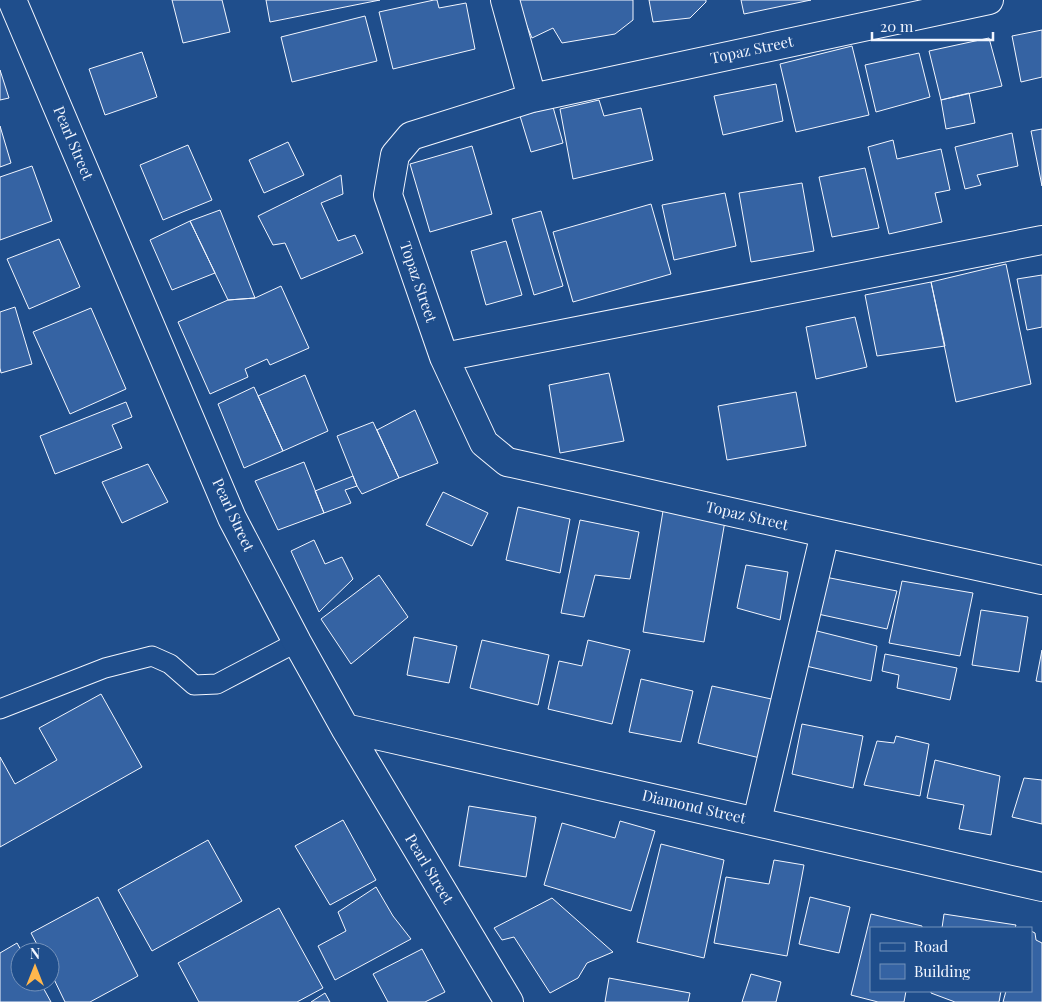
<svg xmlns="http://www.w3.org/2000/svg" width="1042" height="1002" viewBox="0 0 1042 1002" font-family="'Playfair Display',serif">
<rect width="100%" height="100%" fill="#1f4e8c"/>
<path fill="#3563a3" stroke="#f2f6ff" d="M172 0H222L230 32 183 43Z
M266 0H380L270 22Z
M434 0H437L439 8 466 3 475 49 393 69 379 12Z
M516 0H633V20L615 34 562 43 553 28 532 38Z
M649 0H706V2L690 18 653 22Z
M741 0H811L744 14Z
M365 16 377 61 292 82 281 37Z
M1042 30V77L1021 82 1012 36Z
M989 38 1002 86 941 100 929 51Z
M852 46 869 115 796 132 780 64Z
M142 52 157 97 105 115 89 69Z
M919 53 930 97 876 112 865 65Z
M0 70 9 98 0 100Z
M776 84 783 121 723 135 714 96Z
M969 93 975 123 946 129 941 100Z
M599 100 604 116 641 108 653 160 573 179 560 109Z
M553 107 563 143 531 152 520 116Z
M0 126 11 163 0 167Z
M1042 129V186L1031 131Z
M1012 133 1018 166 977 175 981 185 965 189 955 147Z
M893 140 897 159 941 149 950 190 935 193 942 222 889 234 868 147Z
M288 142 304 175 264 193 249 160Z
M188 145 212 200 163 220 140 165Z
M472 146 492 214 430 232 410 164Z
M32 166 52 221 0 240V177Z
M865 168 879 228 832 237 819 177Z
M341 175 343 194 321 203 338 241 355 235 363 253 301 279 285 243 273 245 258 216Z
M802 183 814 251 751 262 739 193Z
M725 193 736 246 674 260 662 205Z
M651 204 671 274 573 302 553 232Z
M220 210 255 298 228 300 190 221Z
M541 211 563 286 534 295 512 219Z
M190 221 215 273 172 290 150 240Z
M59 239 80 287 29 309 7 259Z
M506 241 522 295 486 305 471 251Z
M1006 264 1031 384 956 402 931 282Z
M1042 275V327L1027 330 1017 279Z
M931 282 945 346 877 356 865 295Z
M281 286 309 348 270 365 267 359 245 369 248 377 210 394 178 322 228 300 255 298Z
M15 307 32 364 1 373 0 368V312Z
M91 308 126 389 70 414 33 332Z
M855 317 867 367 816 379 806 327Z
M609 373 624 441 560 453 549 385Z
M305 375 328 431 283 451 258 396Z
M254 387 283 451 244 468 218 404Z
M796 392 806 446 727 460 718 406Z
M126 402 132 417 112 425 122 448 55 474 40 436Z
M415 410 438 463 399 478 377 430Z
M373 422 399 478 362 494 357 486 337 436Z
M304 462 324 513 278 530 255 481Z
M148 464 168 502 122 523 102 482Z
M353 476 357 486 345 490 351 503 324 513 315 491Z
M443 492 488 513 472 546 426 525Z
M518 507 570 519 560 573 506 560Z
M663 511 725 521 704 642 643 632Z
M580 520 639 532 630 579 595 575 584 617 561 613Z
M314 540 325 564 342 557 353 579 319 612 291 551Z
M746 565 788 572 780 620 737 608Z
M379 575 408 617 351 664 321 619Z
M825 577 897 591 887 629 818 614Z
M902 581 973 593 960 656 889 643Z
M981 610 1028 617 1019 672 972 665Z
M813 630 877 646 871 681 806 666Z
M414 637 457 646 449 683 407 675Z
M482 640 549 655 538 705 470 688Z
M588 640 630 650 612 724 548 709 559 661 582 666Z
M1042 650V682L1036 681Z
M885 654 957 668 950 700 897 688 899 675 882 671Z
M641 679 693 691 681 742 629 732Z
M712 686 776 700 760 758 698 743Z
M101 694 142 767 0 847V757L15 784 57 760 39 728Z
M802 724 863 736 853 788 792 774Z
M896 736 929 744 920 796 864 785 877 741 894 743Z
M935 760 1000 776 991 835 959 829 964 805 927 798Z
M1024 778 1042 780V824L1012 817Z
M469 806 536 817 526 877 459 866Z
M343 820 376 880 330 905 295 846Z
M620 821 655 831 631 911 544 885 562 823 615 838Z
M208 840 242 901 152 951 118 890Z
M661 844 724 860 704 958 637 942Z
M774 860 804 865 787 956 714 943 726 877 769 884Z
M376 887 393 916 411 939 335 980 318 946 346 931 338 912Z
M98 897 138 976 90 1002H65L50 971V952H41L31 933Z
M810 897 850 907 839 953 799 944Z
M552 898 613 952 587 963 578 978 550 993 514 937 502 940 494 928Z
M279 908 323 988 297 1002H199L178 963Z
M871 914 922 926V928H871V991H906L904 1002H878L851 995Z
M944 914 1016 925 1015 928H942Z
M1031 931 1035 933 1036 940 1042 943V1002H1003L1006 991H1031Z
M17 943 22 952H20V982H40L51 1002H0V953Z
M422 949 445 992 425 1002H388L373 974Z
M751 974 781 982 776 1002H742Z
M609 978 690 993 688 1002H605Z
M931 991H1001L999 1002H955L931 993Z
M325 993 330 1002H311Z"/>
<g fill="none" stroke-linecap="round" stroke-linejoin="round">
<g stroke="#f2f6ff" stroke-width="21">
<path id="service" d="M0 709 105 668 152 656 170 664 194 685 217 684 297 642"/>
</g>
<g stroke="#f2f6ff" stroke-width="30">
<path id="minor" d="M12 0 232 518 297 642 345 728 509 1002
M505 0 532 98
M989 0 532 98 411 136 395 155 388 195 444 357 484 443 507 462 825 533 1042 580
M444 357 1042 240
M345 728 1042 887
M757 821 825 533"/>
</g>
<use href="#service" stroke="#1f4e8c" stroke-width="19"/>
<use href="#minor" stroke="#1f4e8c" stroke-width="28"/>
</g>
<g text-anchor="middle" stroke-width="4" stroke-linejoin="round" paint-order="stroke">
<g font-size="15" fill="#f2f6ff" stroke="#1f4e8c">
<text transform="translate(752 50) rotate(-12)" y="5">Topaz Street</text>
<text transform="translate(73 143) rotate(67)" y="5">Pearl Street</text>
<text transform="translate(418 282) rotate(71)" y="5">Topaz Street</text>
<text transform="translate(233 515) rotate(65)" y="5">Pearl Street</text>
<text transform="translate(747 516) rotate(13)" y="5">Topaz Street</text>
<text transform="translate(694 807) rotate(13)" y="5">Diamond Street</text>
<text transform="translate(429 869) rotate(59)" y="5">Pearl Street</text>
</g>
</g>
<rect x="870" y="927" width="162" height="65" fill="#1f4e8c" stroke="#7391ba"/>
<rect x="880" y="943" width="25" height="8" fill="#1f4e8c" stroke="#7391ba"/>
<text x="914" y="952" font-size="15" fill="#f2f6ff">Road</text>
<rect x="880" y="964" width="25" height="15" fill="#3563a3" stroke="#7391ba"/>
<text x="914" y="977" font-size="15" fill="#f2f6ff">Building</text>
<g transform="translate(35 967)"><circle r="24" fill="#1f4e8c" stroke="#7391ba"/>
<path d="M0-4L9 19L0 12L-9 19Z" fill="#ffb74d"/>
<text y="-8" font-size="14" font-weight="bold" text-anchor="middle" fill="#f2f6ff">N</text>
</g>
<path d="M872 32v8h121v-8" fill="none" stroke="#f2f6ff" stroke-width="2.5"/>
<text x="880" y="32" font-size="15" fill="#f2f6ff" stroke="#1f4e8c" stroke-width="4" paint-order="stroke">20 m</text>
</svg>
